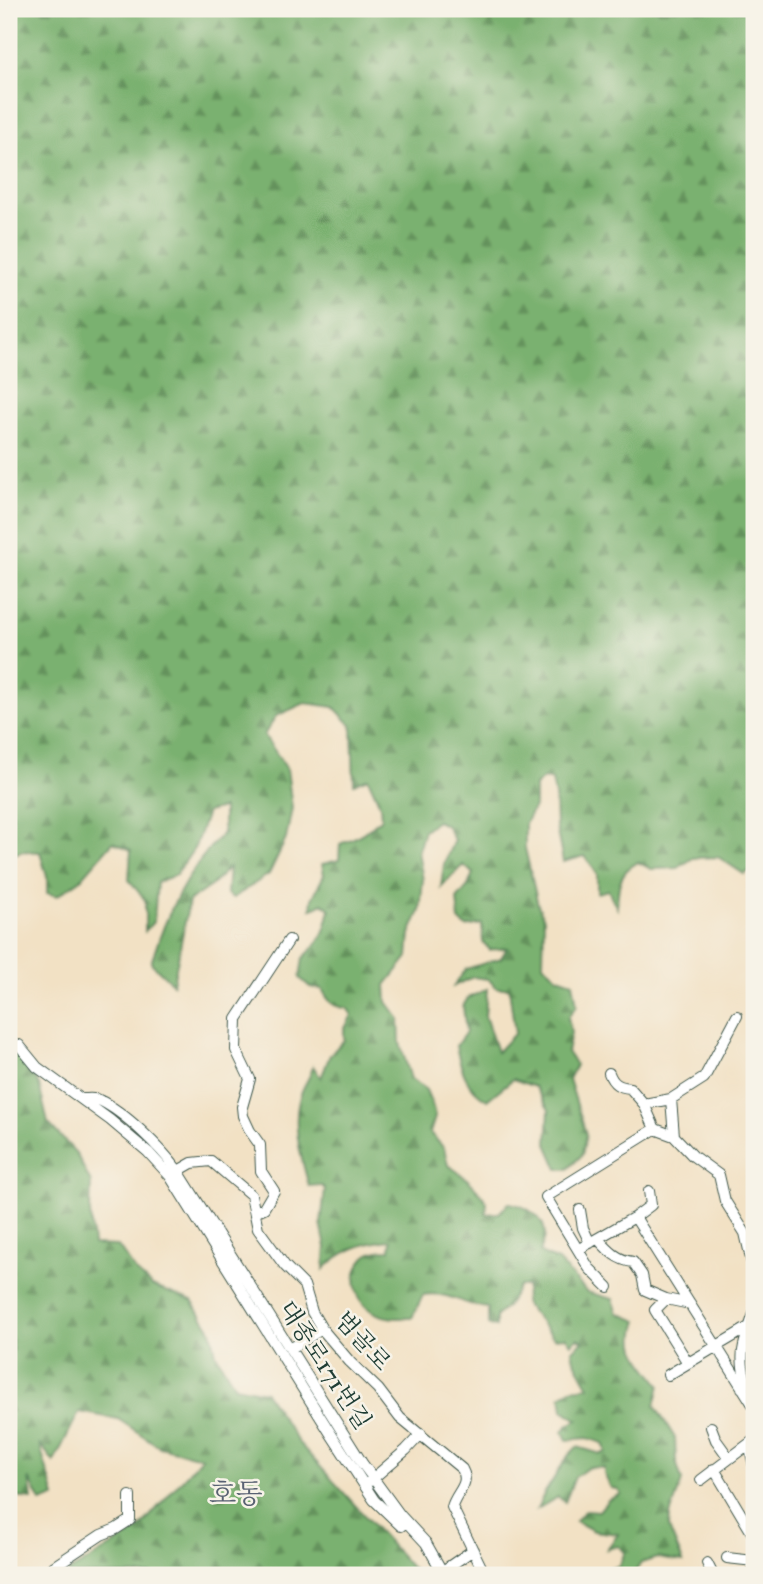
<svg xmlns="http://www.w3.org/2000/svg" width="763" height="1584" viewBox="0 0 763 1584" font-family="'IM FELL Great Primer','Noto Serif KR',serif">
<defs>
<pattern id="forest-firs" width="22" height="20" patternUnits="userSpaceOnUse" patternTransform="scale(1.75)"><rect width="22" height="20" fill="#7ab16f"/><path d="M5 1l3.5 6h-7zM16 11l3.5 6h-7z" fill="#63915c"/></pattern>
</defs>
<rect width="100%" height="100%" fill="#f7f3e8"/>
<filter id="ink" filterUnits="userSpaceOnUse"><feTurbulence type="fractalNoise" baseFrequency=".0143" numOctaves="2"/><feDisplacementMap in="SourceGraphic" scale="14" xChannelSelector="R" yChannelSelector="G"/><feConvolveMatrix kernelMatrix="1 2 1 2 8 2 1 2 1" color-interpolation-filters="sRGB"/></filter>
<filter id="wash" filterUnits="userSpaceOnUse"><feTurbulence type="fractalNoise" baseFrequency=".00686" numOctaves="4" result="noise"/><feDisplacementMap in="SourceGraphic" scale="28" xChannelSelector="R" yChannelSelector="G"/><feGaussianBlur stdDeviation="1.57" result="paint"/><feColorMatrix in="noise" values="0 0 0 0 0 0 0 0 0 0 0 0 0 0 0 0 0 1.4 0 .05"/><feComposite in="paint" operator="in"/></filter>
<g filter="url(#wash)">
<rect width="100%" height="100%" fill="#f2e1c4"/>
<path fill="url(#forest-firs)" stroke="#4c7752" stroke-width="2" d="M9 9H754V869L744 874 718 857 693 858 678 868 651 869 638 862C618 872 618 887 617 908L608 890 597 893V874L585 856 563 862 556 827 555 796 552 780 544 778 535 786V805L525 823V848L538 905 544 919 543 964 558 977 573 982 577 1005 568 1017 571 1033 567 1052 576 1065 569 1079 586 1134 582 1155 568 1169H558L547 1144 549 1110 535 1087 513 1079 487 1100C466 1088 461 1069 456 1046L466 1032 463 1006 468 998 487 989 485 1016 497 1052 515 1033 509 988H497L488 979 473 977 454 986 466 969 501 958 507 948 490 950 483 942 482 924 466 927 459 920 457 899 468 886 473 873 463 865 441 887 444 864 454 840 447 826 437 821 424 830 418 851 423 880 420 911 410 934 408 957 386 985 387 1002 399 1018 400 1043 411 1079 426 1090 432 1104 435 1117 430 1133 444 1148 448 1165C466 1177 475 1185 487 1202L486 1214 499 1213 509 1203C525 1205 546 1217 545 1236 544 1241 541 1248 540 1253L558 1261 587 1292 613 1299 618 1313 638 1321C627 1352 644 1361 660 1385L655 1406 675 1438 676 1461 682 1481 670 1515 669 1528 683 1562 657 1558 641 1563 633 1575H601V1572L619 1566 625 1552 618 1546 607 1549 618 1534 594 1531 575 1521 586 1510 599 1511 608 1500 621 1494 618 1489 611 1488 604 1474V1468L589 1467 575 1477 565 1502 558 1497 537 1509 544 1494 568 1456 577 1447 601 1454 606 1452 603 1443 587 1438 567 1440 563 1432 567 1426 578 1420 563 1410 561 1396 571 1389 589 1387 574 1360 572 1351 583 1341 578 1338 571 1344 566 1337 554 1338 524 1303 527 1286H519L507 1306 496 1316V1327L488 1324V1308C464 1306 449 1291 423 1295L412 1318C400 1318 385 1319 373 1312 355 1302 349 1275 364 1258 370 1251 381 1250 390 1250L391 1240C365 1242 342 1250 324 1269L326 1247 321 1224 325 1189 321 1185 309 1186C301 1158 290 1120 302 1091 305 1082 311 1077 313 1066L321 1078 330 1055 344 1040V1030L352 1015 347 1008C332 1007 329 1002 322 989L310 987 300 978 303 958C321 942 325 933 330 909L323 903 311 909 312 899 324 875 322 864 339 860 340 844C357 838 369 831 381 818L380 805 368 778 354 784 352 726 334 707 305 703 276 716 264 735 287 769 292 808 286 839 269 874 233 898 227 894 229 867 212 885 189 901 173 984 151 963C167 912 186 872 223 833V808L207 812 195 847 176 875 157 882 154 921 145 931V900L129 880 131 850 113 842 80 880 57 896 47 893V877L40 852 22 851 9 856Z
M9 1038 22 1055 39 1085 48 1123 76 1153 91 1183 90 1212 93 1245 118 1246 137 1273 152 1286 192 1301 211 1330 216 1354 235 1386 265 1392 298 1442 418 1575H68L69 1572 137 1531 202 1457 160 1447 118 1419 79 1412 54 1462 39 1443 55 1497 41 1502 29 1478 32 1499 9 1496V1352L13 1350 9 1336Z"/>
</g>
<g filter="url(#ink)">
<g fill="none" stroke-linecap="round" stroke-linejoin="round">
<g stroke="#3f564a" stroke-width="12">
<path id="minor" d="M19 1045 37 1067 110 1120 148 1152 170 1176 331 1434 374 1500 401 1526
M609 1073C613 1084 619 1087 630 1088L644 1104 655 1129
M83 1099C88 1099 95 1098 99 1100 125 1112 161 1148 178 1171L174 1174
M671 1099 674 1136
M644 1104 671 1099 704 1078 737 1016
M655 1129 674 1136 693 1156 719 1175 725 1201 745 1233 754 1272
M580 1210 583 1228 590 1243
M255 1212 264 1208 274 1191 261 1171 260 1145 250 1131 243 1116 242 1107 250 1079 236 1050 237 1019 289 940
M635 1217 754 1406
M598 1239C609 1251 617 1260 633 1262L642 1275 645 1290 666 1299 690 1304
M579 1249 635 1217 651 1205 649 1191
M608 1287 589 1268 546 1197 655 1129
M666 1299 655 1310 688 1363
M290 1349 322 1329
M668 1375 754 1324
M742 1388 747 1383C737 1356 745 1340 754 1314
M711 1427 716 1440 729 1458
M749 1444 754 1466
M714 1469 754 1536
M701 1480 754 1440
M370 1481 406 1450 421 1434
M727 1558 754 1561
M707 1563 713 1575
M443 1574 447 1568 473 1550
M41 1575 101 1535 116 1529 130 1520V1496
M444 1575 426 1543 400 1515 362 1463 178 1171 192 1163 211 1161 251 1195 258 1229 285 1266 304 1285 312 1312 322 1329 350 1362 378 1389 400 1418 462 1469C471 1484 456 1492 452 1507L485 1575
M749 1575 754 1572"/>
</g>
<use href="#minor" stroke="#fff" stroke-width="10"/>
</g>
</g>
<g text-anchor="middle" stroke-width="5" stroke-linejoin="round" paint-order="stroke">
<g font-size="24" fill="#1f3d34" stroke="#f7f3e8">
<text transform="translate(363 1341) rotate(48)" y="8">범골로</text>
<text transform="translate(325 1365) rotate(57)" y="8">대종로171번길</text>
</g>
<g font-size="28" fill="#596273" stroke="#f7f3e8">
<text x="236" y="1503">호동</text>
</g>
</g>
<rect width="763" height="1584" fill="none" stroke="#f7f3e8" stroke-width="35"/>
</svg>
